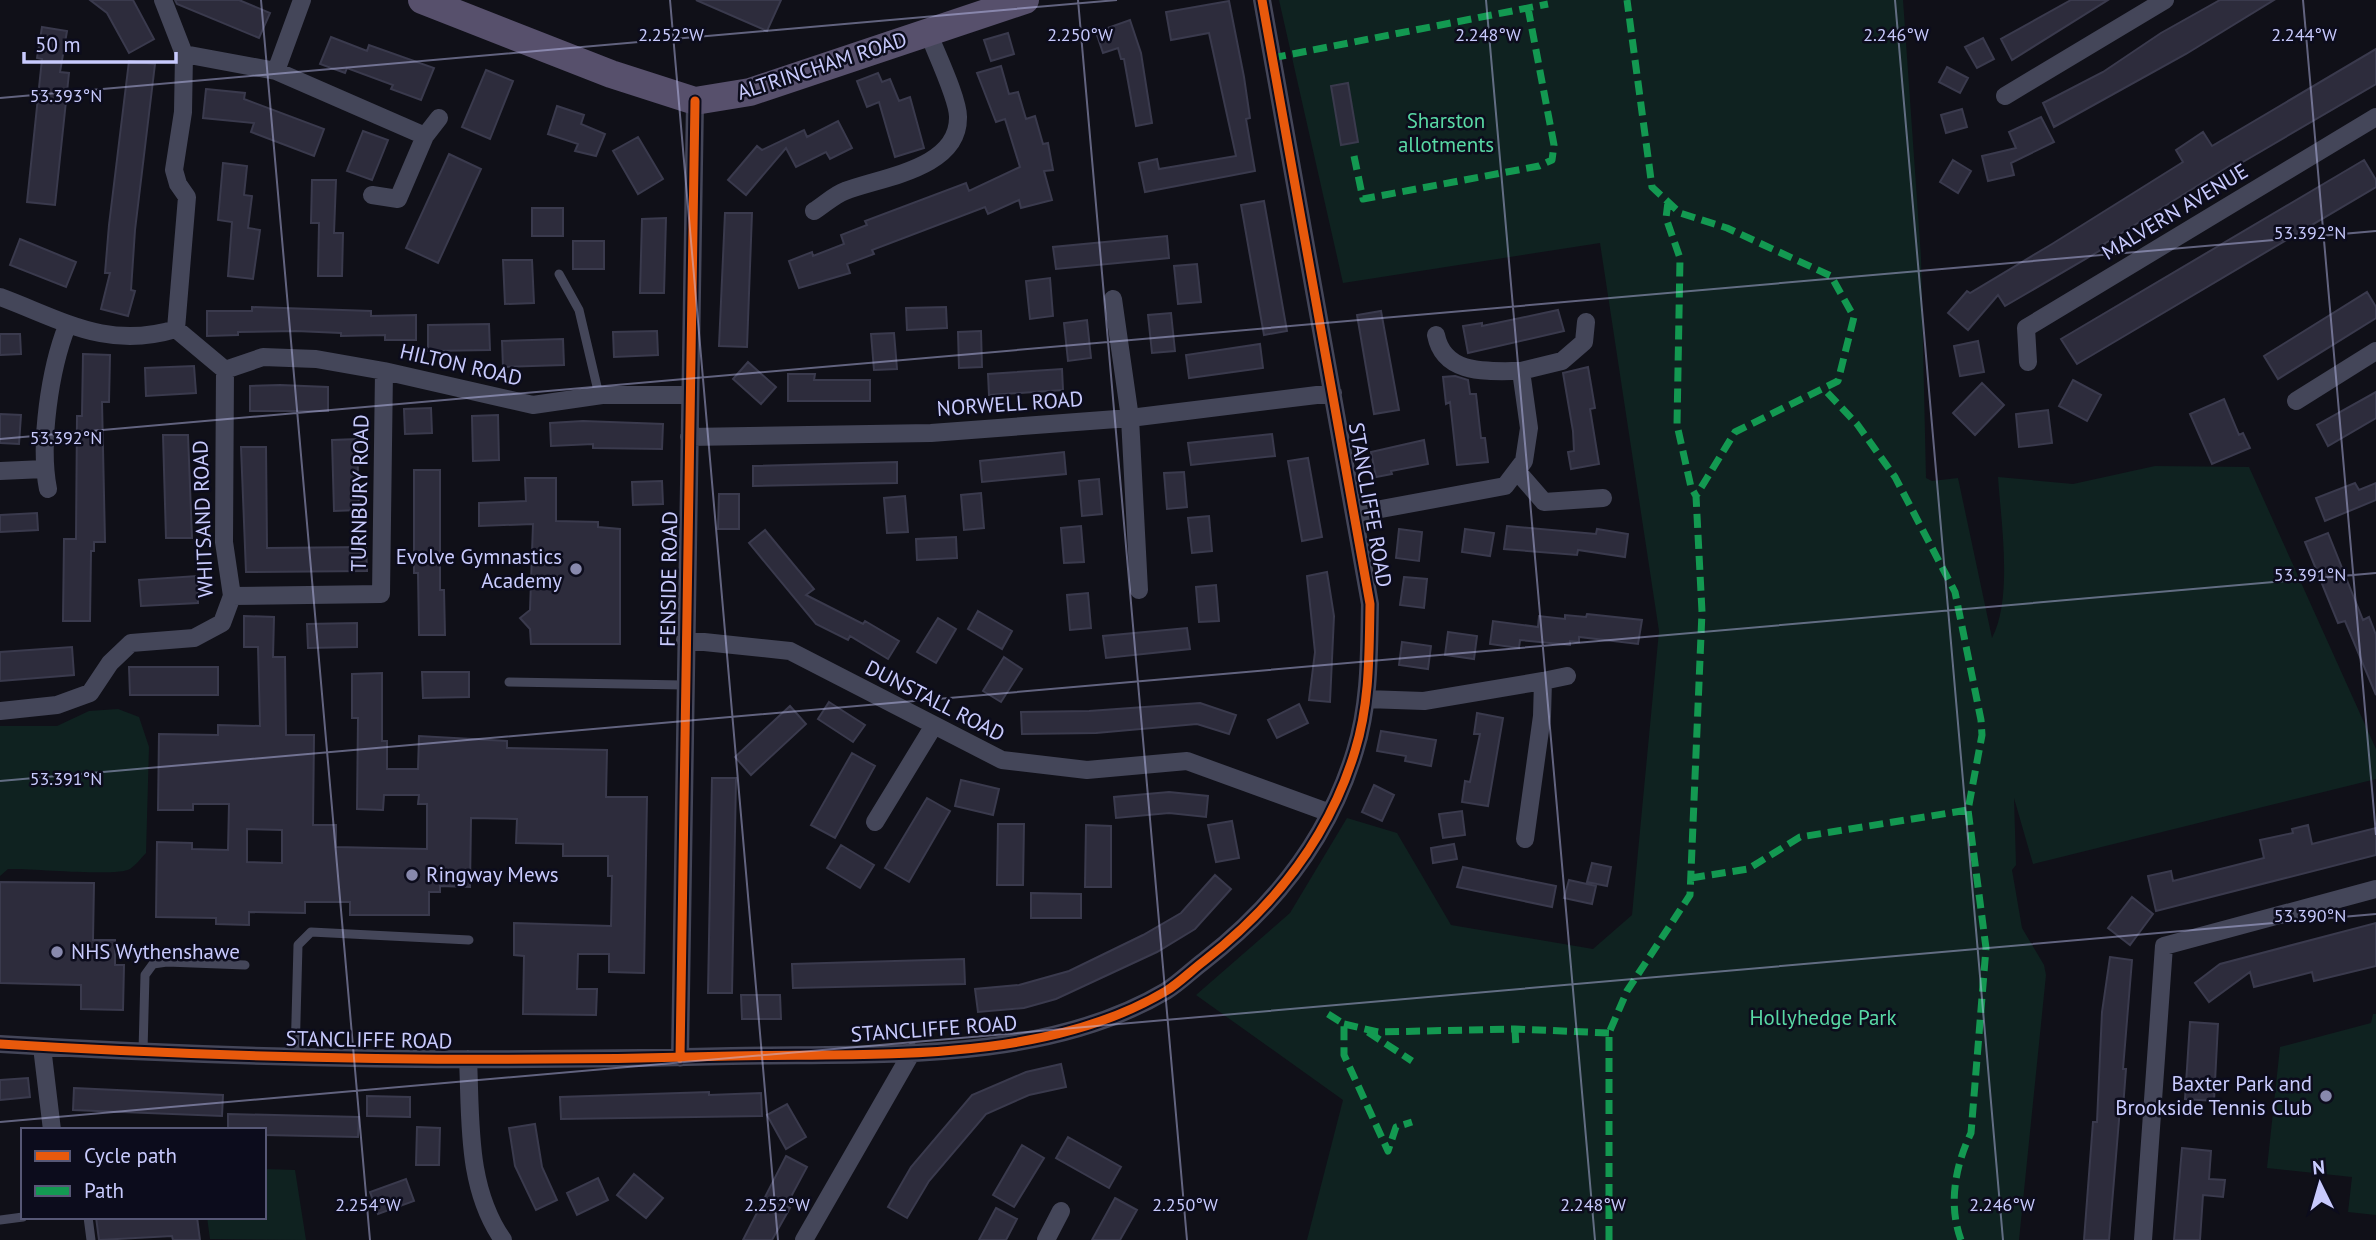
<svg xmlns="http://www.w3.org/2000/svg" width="2376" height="1240" viewBox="0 0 2376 1240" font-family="'PT Sans',sans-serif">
<rect width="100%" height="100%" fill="#101018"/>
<path fill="#0f2220" d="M1279 0H1903L1921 257 1926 478 1932 481 1958 478 1992 638C2013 598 2001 522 1998 477L2073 484 2155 466 2249 467 2376 749V779L2033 864 2014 798 2016 865 2012 870 2022 928 2044 965 2046 975 2019 1240H1307L1343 1100 1196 995 1290 913 1347 818 1397 833 1451 925 1593 949 1632 915 1659 631 1600 243 1343 283Z
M118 709 139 717 149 747 146 853C141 858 136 865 130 869 117 877 31 868 8 869L0 876V726H57L89 711Z
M2373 1014H2376V1215L2348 1212 2352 1177 2267 1168 2280 1047 2371 1023Z
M264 1169 295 1170 306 1240 210 1239 207 1217H264Z"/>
<path fill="#2d2c3c" stroke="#3a3a4d" stroke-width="2" fill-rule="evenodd" d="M90 0H133L154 39 129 53 107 13Z
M175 0H239L270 13 259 38 177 4Z
M696 0H781L767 31Z
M2071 0H2108L2012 60 2001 39Z
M2220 0H2274L2186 54 2054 127 2043 103 2103 72 2161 33Z
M1229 1 1244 77 1250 118 1246 119 1255 171 1145 192 1139 163 1157 159 1159 169 1236 156 1209 33 1171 40 1166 12Z
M1130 20 1141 53 1152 123 1136 126 1124 59H1121L1118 48 1103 53 1096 32Z
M42 27 67 31 60 72 69 73 55 205 27 202 42 59 37 58Z
M1008 33 1014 54 991 61 984 40Z
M331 37 367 51 369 45 434 68 421 100 391 89 393 85 347 68 345 73 320 64Z
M1983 38 1994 59 1977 68 1965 47Z
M2376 49V84L2236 166 2234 163 2104 244 2106 247 2005 306 1998 295 1968 330 1948 313 1967 291 1970 293 2052 244 2183 162 2176 150 2203 132 2212 146Z
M129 61 155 64 135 230 131 290 135 291 128 316 101 309 110 273H105L109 225Z
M1001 66 1009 94 1018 92 1026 119 1035 116 1043 144 1048 143 1053 170 1044 171 1052 200 1021 208 1019 200 988 214 985 207 872 250 874 254 847 264 850 273 799 288 789 261 812 252 813 256 844 244 841 235 867 225 865 221 966 183 969 191 1020 167 1005 119 996 122 977 73Z
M1947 67 1968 78 1960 93 1939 82Z
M486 70 513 81 490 139 462 127Z
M878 73 882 82 890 79 899 101 910 97 924 148 895 157 879 102 867 107 857 81Z
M1348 83 1358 142 1341 145 1331 86Z
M206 89 245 93 244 99 324 129 314 156 251 132 254 123 203 118Z
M557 106 584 115 581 124 605 134 596 156 575 151 578 144 548 134Z
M1962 109 1967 127 1946 133 1941 115Z
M2041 117 2054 142 2011 163 2014 175 1988 181 1982 156 2016 148 2009 132Z
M838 121 852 148 830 159 826 152 796 167 786 148 746 195 728 180 757 146 762 150 804 130 807 137Z
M363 131 388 140 372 180 347 171Z
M638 137 663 179 638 194 613 151Z
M449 154 481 169 438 263 406 248Z
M1953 160 1971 171 1958 193 1940 182Z
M2364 160 2376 180V187L2077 364 2061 339Z
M223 163 247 166 244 195 252 196 248 228 260 230 253 279 228 276 232 222 218 220Z
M312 180H336L334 233H343L342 276H318L319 223H311Z
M1264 201 1287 331 1264 335 1241 205Z
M532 208H563V236H532Z
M725 213H752L747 347 719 346Z
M666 218 664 293H640L642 219Z
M1167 236 1169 258 1056 269 1053 247Z
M20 239 76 262 66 287 10 265Z
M573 241H604V269H573Z
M503 260H532L534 303 505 304Z
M1197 264 1201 302 1178 304 1174 266Z
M1050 278 1053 316 1030 319 1026 281Z
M2367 292 2376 307V318L2278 379 2264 356Z
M252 307 371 311V316L416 315V340H385V335L341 336V333L296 331 238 332V335L207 336V311H252Z
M946 307 947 328 907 330 906 308Z
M1558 310 1564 331 1468 353 1463 326 1482 323V326Z
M1381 311 1399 410 1374 414 1357 315Z
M1171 313 1175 351 1152 353 1148 315Z
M1087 320 1091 358 1068 361 1064 323Z
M489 324 490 350 428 351V325Z
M657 331 658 355 614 357 613 332Z
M981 331 982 367 959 368 958 332Z
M894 333 897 369 874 370 871 334Z
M0 334H20L21 354 0 355Z
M563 339 564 365 503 367 502 341Z
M1978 341 1984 372 1960 376 1954 346Z
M1260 344 1263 368 1189 378 1186 355Z
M83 354 110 355 109 402H102L105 542H94V551H91L90 621H63L64 539H76L77 416H82Z
M748 362 776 387 761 404 733 379Z
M194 366 196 393 146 396 145 368Z
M1588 367 1595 408 1590 409 1599 464 1571 469 1568 452 1574 451 1573 431 1563 373Z
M1062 369 1063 390 989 395 988 374Z
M788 374H815L814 380H870V401H788Z
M1455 376 1468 380 1470 394H1476L1481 438H1485L1488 462 1457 465 1450 402 1446 404 1443 377Z
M2073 380 2101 395 2087 421 2059 406Z
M1982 383 2004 405 1975 435 1953 413Z
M280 385 328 387V411H250V386Z
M2376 392V418L2328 446 2317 425Z
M2224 399 2239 435 2243 433 2250 448 2212 464 2190 414Z
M431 408 432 433 405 434 404 409Z
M2048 410 2052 443 2019 447 2016 414Z
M0 414 21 415 19 444 0 443Z
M498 415 499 460 473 461 472 416Z
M583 421 663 424 662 449 593 448V444L551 446 550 423Z
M1272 434 1275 456 1191 465 1188 443Z
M163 435H188L192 538H166Z
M357 439 359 510 334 511 332 440Z
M1424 440 1428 464 1391 471 1392 474 1376 477 1371 452Z
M241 447H266L267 548 366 547 367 571 246 572Z
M1064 452 1066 474 982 482 980 461Z
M1308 458 1322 537 1302 541 1288 461Z
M897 462V483L753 486V466Z
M414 470H440V590H444L445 635H419L418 573H414Z
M1184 472 1187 507 1167 509 1164 473Z
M525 478H556V521L598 522V527L620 529V644H531L530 629 520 618 530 610 533 524 479 526V503L526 501Z
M1099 479 1102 514 1082 516 1079 481Z
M662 481 663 504 633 505 632 482Z
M2355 483 2359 490 2376 483V500L2325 521 2316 498Z
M981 493 984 528 964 530 961 495Z
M719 494H739V529H718Z
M905 496 908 532 887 533 884 498Z
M37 513 38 530 0 532V515Z
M1209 516 1212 551 1192 553 1188 518Z
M1081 526 1084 562 1064 563 1061 528Z
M1507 526 1596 534 1597 529 1628 534 1625 557 1578 550 1577 555 1504 549Z
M1399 529 1422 532 1419 561 1396 558Z
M1465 529 1494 533 1490 556 1462 552Z
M765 530 814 589 806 595 863 624 865 621 899 641 888 659 850 636 848 640 816 624 749 543Z
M2328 533 2363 620 2369 617 2376 635V695L2345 621 2338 623 2305 542Z
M956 537 957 558 917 560 916 539Z
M1327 572 1334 616 1330 702 1309 700 1315 652 1307 576Z
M197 576 198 603 141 606 139 580Z
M1404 577 1427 579 1424 608 1400 605Z
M1216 585 1219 621 1199 622 1196 587Z
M1088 593 1091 628 1070 630 1067 595Z
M978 611 1012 631 1002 649 968 629Z
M1587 614 1642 620 1638 644 1579 637V642L1570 641V645L1520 640 1519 648 1490 644 1493 621 1538 627 1539 616 1565 619V615L1586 617Z
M244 616 274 617 273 657H285L286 735H314L313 825H336V847L427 849V804H418L419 795H384L383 810 357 809 358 718H352V674L382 673V741H387V769H418L419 736 507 741V748L607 750 606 797H647L644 973 609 972V954H578L577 989H597L596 1015 523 1014 524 956 514 955V923L611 926 612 876H608V856H563V844L516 843 517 819 471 818 470 887 440 886V892H429V915H350V902H305V913L249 912V925L216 924V918L156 917 157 842 192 843V849L228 850 229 804H193V810H158L159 734 218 735V725L260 726 258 647H244ZM247 829 282 830V863L247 862Z
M938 618 956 629 936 663 917 652Z
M357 623V647L308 648 307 624Z
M1187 628 1190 649 1106 658 1103 636Z
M1448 632 1477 636 1474 659 1445 655Z
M1402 642 1431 646 1428 669 1399 665Z
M72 647 74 675 0 681V652Z
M1004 657 1022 669 1001 702 983 691Z
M129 667H218V695H130Z
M422 672H469V697L423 698Z
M829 702 865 725 853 742 818 719Z
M1200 703 1236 715 1229 734 1197 724 1096 733 1022 734 1021 712 1089 711Z
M1299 704 1308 723 1277 738 1268 720Z
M790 706 806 724 751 775 735 757Z
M1477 713 1503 718 1488 806 1462 802 1465 781 1470 782 1480 734H1474Z
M1381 731 1436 740 1431 766 1405 761 1406 756 1377 751Z
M852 753 875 766 835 838 811 825Z
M712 778H736L732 993H708Z
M961 780 999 789 993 815 955 806Z
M1374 785 1394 795 1382 821 1362 812Z
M1169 792 1208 796 1206 817 1169 813 1116 818 1114 797Z
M927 798 950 811 909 882 885 868Z
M1462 811 1465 835 1443 838 1439 814Z
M1232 821 1239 858 1216 862 1208 825Z
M998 824H1024L1023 885H997Z
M1086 825 1111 826V887H1085Z
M2308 825 2312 844 2376 828V855L2156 911 2148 876 2171 871 2173 881 2264 858 2260 840 2293 833 2292 829Z
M1454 844 1457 859 1433 863 1431 848Z
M841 845 874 865 860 888 827 868Z
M1592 863 1611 867 1607 886 1587 882Z
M1463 867 1556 886 1552 907 1457 887Z
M1215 875 1231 889 1195 929 1157 952 1056 999 1024 1008 978 1012 975 989 1019 985 1069 971 1143 935 1181 913Z
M1569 880 1596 886 1592 904 1564 898Z
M0 882 94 883 93 940H115V965H124L123 1010 81 1009V985L0 983Z
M1031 893 1081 894V918H1031Z
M2132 897 2153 914 2130 945 2108 928Z
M2376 923V966L2314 981 2312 972 2254 987 2250 972 2209 1002 2195 983 2220 964Z
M2110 957 2132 960 2123 1069H2126L2123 1108H2120L2109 1240H2084L2093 1122H2097L2102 1012Z
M964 959 965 984 793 988 792 964Z
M741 995H780L781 1019H742Z
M2190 1022 2218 1024 2214 1101 2185 1099Z
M1061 1064 1066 1087 1029 1095 986 1114 929 1181 907 1218 888 1207 911 1167 972 1095 1026 1072Z
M28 1078 30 1097 0 1100V1080Z
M74 1088 223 1095 222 1116 73 1110Z
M709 1092V1095L761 1093 762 1116 561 1119 560 1097Z
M367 1096 410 1097V1117L367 1116Z
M787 1104 806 1137 786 1149 767 1115Z
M228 1114 359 1117 358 1137 264 1135V1130H228Z
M535 1124 542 1167 557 1200 536 1210 515 1166 509 1128Z
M417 1127 440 1128 439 1165H416Z
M1068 1137 1121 1167 1109 1188 1056 1158Z
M1022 1145 1044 1158 1014 1207 993 1195Z
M2182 1148 2211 1151 2209 1179 2225 1180 2223 1197 2203 1195 2200 1240H2174Z
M786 1156 807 1167 786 1206 790 1208 772 1240H743Z
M634 1174 663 1198 646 1218 617 1195Z
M598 1178 608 1200 577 1215 567 1193Z
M406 1179 414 1201 378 1214 370 1192Z
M1115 1198 1137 1210 1120 1240H1092Z
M996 1208 1017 1219 1006 1240H979Z
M96 1217H197L200 1240H173L172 1236 99 1240Z"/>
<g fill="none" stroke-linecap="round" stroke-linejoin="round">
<path stroke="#444659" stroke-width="9" d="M559 274 579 310 599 395
M509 682 684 685
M143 1051 145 975 153 964 167 962 245 965
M295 1057 298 945 311 932 469 940
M88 1217 91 1240
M0 1220 23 1217"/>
<path stroke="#444659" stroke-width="18" d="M163 0 184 54 183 112 174 170 178 184 187 197 176 329
M184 54 276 71 425 136 398 199 372 195
M276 71 302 0
M2005 96 2165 0
M425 136 439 118
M814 211C824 205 834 195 845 191 881 177 958 169 958 118 959 100 935 51 928 32
M0 297C62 320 107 350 176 329L225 370
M1113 299 1130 418 1139 590
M2028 362 2026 328 2376 117
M225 370 263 357 316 359 384 371 533 405 602 395H690
M1521 371 1562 361 1584 342 1586 322
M2296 401 2376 351
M689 437 931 433 1130 418 1333 393
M0 471 44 469
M1517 471 1544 502 1603 498
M48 489C39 443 50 369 67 326
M1354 514 1505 486 1524 461 1529 428 1521 371C1489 371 1444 376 1436 335
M232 596 381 594 384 371
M685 640 790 651 1002 760 1087 770 1187 761 1330 813
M1543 681 1567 676
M1366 699 1424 701 1543 681 1542 716 1525 839
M0 711 57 705 90 693 110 663 131 643 194 638 222 623 232 596 224 542 225 370
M875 822 933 727
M0 1044C243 1059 488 1063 732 1056 871 1053 1042 1065 1166 991 1179 983 1192 970 1204 961 1275 906 1329 837 1355 751 1370 703 1369 653 1370 604L1262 0
M42 1047 52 1130
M680 1058 695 101
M468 1059C471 1120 466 1187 503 1240
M804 1240 912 1052
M1046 1240 1061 1211
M2143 1240 2164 946 2376 889"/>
<path stroke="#57506c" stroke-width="28" d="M422 0 611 74 695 101 750 92 1025 0"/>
<path stroke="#139951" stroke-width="7" stroke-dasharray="14 7" stroke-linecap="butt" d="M1272 58 1548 4
M1354 156 1363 199 1539 166 1552 160 1554 145 1528 8
M1668 202 1666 218 1680 258 1677 425 1691 487 1696 496
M1691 878 1748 869 1800 837 1968 810 1982 735 1981 720 1955 592 1895 477 1857 424 1823 388
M1328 1014 1344 1024V1055L1388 1151 1396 1127 1412 1122
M1344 1024 1378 1032 1515 1029 1609 1033
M1515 1029 1516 1047
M1368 1032 1412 1061
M1609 1240V1033L1627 991 1690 895 1702 612 1696 496 1735 432 1838 381 1854 317 1831 276 1727 228 1680 213 1652 187 1627 0
M1961 1240C1948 1205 1955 1166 1971 1133L1986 948 1968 810"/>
<g stroke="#0c0c1c" stroke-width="13">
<path id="cycleway" d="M0 1044C243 1059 488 1063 732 1056 871 1053 1042 1065 1166 991 1179 983 1192 970 1204 961 1275 906 1329 837 1355 751 1370 703 1369 653 1370 604L1262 0
M680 1058 695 101"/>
</g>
<use href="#cycleway" stroke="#e8590c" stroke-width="9"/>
</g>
<path fill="none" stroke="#c8cafd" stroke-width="2" stroke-opacity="0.45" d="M261 0 370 1240M670 0 778 1240M1078 0 1187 1240M1486 0 1595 1240M1895 0 2003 1240M2303 0 2376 835M0 98 1117 0M0 439 2376 231M0 781 2376 573M0 1122 2376 914"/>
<g fill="#8889ad" stroke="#0c0c1c" stroke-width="2.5">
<circle cx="576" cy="569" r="7"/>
<circle cx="412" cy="875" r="7"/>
<circle cx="57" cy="952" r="7"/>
<circle cx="2326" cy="1096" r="7"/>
</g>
<g text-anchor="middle" stroke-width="5" stroke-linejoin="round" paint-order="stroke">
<g font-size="21" fill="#c8cafd" stroke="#0c0c1c">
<text transform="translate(822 66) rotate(-18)" y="7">ALTRINCHAM ROAD</text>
<text transform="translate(2175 212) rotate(-31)" y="7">MALVERN AVENUE</text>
<text transform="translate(461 365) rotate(13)" y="7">HILTON ROAD</text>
<text transform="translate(1010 404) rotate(-4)" y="7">NORWELL ROAD</text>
<text transform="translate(360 493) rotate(-89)" y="7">TURNBURY ROAD</text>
<text transform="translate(1370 505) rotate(80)" y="7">STANCLIFFE ROAD</text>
<text transform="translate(203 519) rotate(-92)" y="7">WHITSAND ROAD</text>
<text transform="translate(669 579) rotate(-89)" y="7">FENSIDE ROAD</text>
<text transform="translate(935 701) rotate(27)" y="7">DUNSTALL ROAD</text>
<text transform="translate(934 1029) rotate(-4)" y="7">STANCLIFFE ROAD</text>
<text transform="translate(369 1040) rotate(1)" y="7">STANCLIFFE ROAD</text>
</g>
<g font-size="21" fill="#59d9a5" stroke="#0c0c1c">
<text x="1446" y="128">Sharston<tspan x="1446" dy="24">allotments</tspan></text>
<text x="1823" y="1025">Hollyhedge Park</text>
</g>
<g font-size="21" fill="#c8cafd" stroke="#0c0c1c" text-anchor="end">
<text x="562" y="564">Evolve Gymnastics<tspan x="562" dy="24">Academy</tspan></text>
<text x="426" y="882" text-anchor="start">Ringway Mews</text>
<text x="71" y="959" text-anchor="start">NHS Wythenshawe</text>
<text x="2312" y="1091">Baxter Park and<tspan x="2312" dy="24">Brookside Tennis Club</tspan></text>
</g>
</g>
<g font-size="18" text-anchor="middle" fill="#c8cafd" stroke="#0c0c1c" stroke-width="5" stroke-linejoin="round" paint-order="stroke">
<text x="671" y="41">2.252°W</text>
<text x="1080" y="41">2.250°W</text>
<text x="1488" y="41">2.248°W</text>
<text x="1896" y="41">2.246°W</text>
<text x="2304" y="41">2.244°W</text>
<text x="66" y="102">53.393°N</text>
<text x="2310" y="239">53.392°N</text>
<text x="66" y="444">53.392°N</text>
<text x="2310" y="581">53.391°N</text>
<text x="66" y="785">53.391°N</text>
<text x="2310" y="922">53.390°N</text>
<text x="368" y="1211">2.254°W</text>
<text x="777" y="1211">2.252°W</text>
<text x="1185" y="1211">2.250°W</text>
<text x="1593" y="1211">2.248°W</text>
<text x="2002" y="1211">2.246°W</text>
</g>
<rect x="21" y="1128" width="245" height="91" fill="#0c0c1c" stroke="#575876" stroke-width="2"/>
<rect x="35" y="1151" width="35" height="10" fill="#e8590c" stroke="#575876" stroke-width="2"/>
<text x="84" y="1163" font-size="21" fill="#c8cafd">Cycle path</text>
<rect x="35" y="1186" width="35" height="10" fill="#139951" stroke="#575876" stroke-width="2"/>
<text x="84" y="1198" font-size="21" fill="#c8cafd">Path</text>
<g transform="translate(2320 1184) rotate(355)" stroke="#0c0c1c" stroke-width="5" paint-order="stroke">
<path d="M0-5L12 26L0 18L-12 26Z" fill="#c8cafd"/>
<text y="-10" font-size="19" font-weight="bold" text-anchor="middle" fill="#c8cafd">N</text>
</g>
<path d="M24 52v10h152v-10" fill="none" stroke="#c8cafd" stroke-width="3.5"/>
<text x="35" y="52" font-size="21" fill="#c8cafd" stroke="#0c0c1c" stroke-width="5" paint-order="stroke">50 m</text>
</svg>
